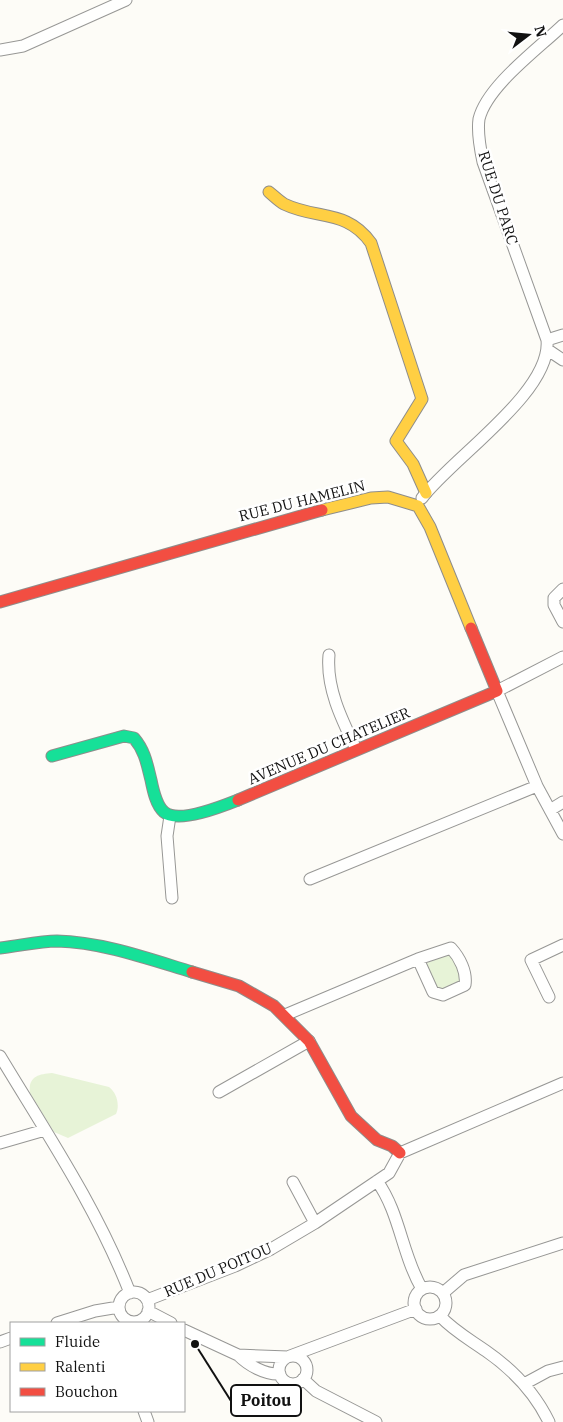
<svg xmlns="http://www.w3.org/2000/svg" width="563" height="1422" viewBox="0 0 563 1422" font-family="'IBM Plex Serif',serif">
<rect width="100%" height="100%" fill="#fdfcf7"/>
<path fill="#e7f3d7" d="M449 954 453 958 461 977 460 982 444 990 437 989 427 966V963Z
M52 1073 109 1087C117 1093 120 1105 116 1114L68 1138 54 1132 30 1093C28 1077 38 1074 52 1073Z"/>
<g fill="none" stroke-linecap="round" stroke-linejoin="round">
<g stroke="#979795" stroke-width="13">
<path id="street" d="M0 50 23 46 126 0
M547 340 483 162C480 148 477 133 479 119 487 86 538 49 563 25
M548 350 563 360
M422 498C452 458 552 392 547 340L563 335
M563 589 554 598V605L563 622
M329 655C326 688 342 720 356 749
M563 657 497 691 537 786 563 834
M550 810 563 802
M170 816 167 836 172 898
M310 879 537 786
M549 997 531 960 563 945
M285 1015 418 959 451 948C460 958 467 972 465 985L443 995 433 992 418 959
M0 1056C47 1134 97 1208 130 1293
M219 1092 309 1041
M0 1143 45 1130
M377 1181C400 1213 402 1255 422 1289
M293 1182 315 1223
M414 1303a16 16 0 1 1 32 0a16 16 0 1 1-32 0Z
M119 1307a15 15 0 1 1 30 0a15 15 0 1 1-30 0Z
M443 1293 464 1275 563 1243
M147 1300 235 1266 271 1249 315 1223 389 1173 400 1153 563 1083
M148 1311 171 1323
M440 1316C454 1331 469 1339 486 1351 512 1369 535 1393 549 1422
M57 1323 95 1311 119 1307
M184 1330 238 1355 288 1357
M0 1342 11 1338
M238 1355C248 1365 265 1375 280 1374
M290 1356 416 1309
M279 1370a14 14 0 1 1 28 0a14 14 0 1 1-28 0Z
M303 1379 316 1391 376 1422
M524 1384 548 1371 563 1367
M144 1411 148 1422"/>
</g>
<g stroke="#8e8d8b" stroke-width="13">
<path id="fast" d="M52 756 124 736 134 738C145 751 147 764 151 780 153 790 156 805 164 812 178 824 223 806 238 800
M0 948C19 946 39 941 57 941 102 942 149 959 192 972"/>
</g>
<g stroke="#8e8d8b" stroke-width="13">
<path id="slow" d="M269 192C274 196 279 201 284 204 317 220 347 209 371 243L422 399 396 441 413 464 426 493
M322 510 371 498 388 497 418 506 430 527 471 628"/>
</g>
<g stroke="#8e8d8b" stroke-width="13">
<path id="jam" d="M0 602 322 510
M238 800 497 691 471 628
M192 972 239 986 274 1006 309 1041 351 1116 377 1140 392 1146 400 1153"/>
</g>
<use href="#street" stroke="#fffffe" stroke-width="11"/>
<use href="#fast" stroke="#16e098" stroke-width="11"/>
<use href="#slow" stroke="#ffcf43" stroke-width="11"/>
<use href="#jam" stroke="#f24e42" stroke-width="11"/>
</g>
<g text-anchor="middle" stroke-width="5" stroke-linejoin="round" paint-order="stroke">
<g font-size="15" fill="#111" stroke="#fff">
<text transform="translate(498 198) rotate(72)" y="5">RUE DU PARC</text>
<text transform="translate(302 501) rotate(-14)" y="5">RUE DU HAMELIN</text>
<text transform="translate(329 746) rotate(-23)" y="5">AVENUE DU CHATELIER</text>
<text transform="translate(218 1270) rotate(-23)" y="5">RUE DU POITOU</text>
</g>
</g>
<path fill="none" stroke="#111" stroke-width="2" d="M195 1344L231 1401"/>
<circle fill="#111" stroke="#fff" stroke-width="2" cx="195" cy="1344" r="5"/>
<rect fill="#fff" stroke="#111" stroke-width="2" x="231" y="1385" width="70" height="31" rx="5"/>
<g font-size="16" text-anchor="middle" font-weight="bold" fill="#111">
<text x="266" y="1406">Poitou</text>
</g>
<rect x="10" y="1322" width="175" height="90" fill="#ffffff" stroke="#a0a0a0"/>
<rect x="20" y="1338" width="25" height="8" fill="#16e098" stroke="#a0a0a0"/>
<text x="55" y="1347" font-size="15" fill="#111111">Fluide</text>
<rect x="20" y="1363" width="25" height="8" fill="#ffcf43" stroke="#a0a0a0"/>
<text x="55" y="1372" font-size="15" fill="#111111">Ralenti</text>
<rect x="20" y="1388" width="25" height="8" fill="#f24e42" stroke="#a0a0a0"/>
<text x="55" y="1397" font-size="15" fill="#111111">Bouchon</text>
<g transform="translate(528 35) rotate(74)" stroke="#ffffff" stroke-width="4" paint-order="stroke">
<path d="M0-4L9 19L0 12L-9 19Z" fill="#111111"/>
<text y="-8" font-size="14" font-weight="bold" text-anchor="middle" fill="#111111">N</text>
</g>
</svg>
